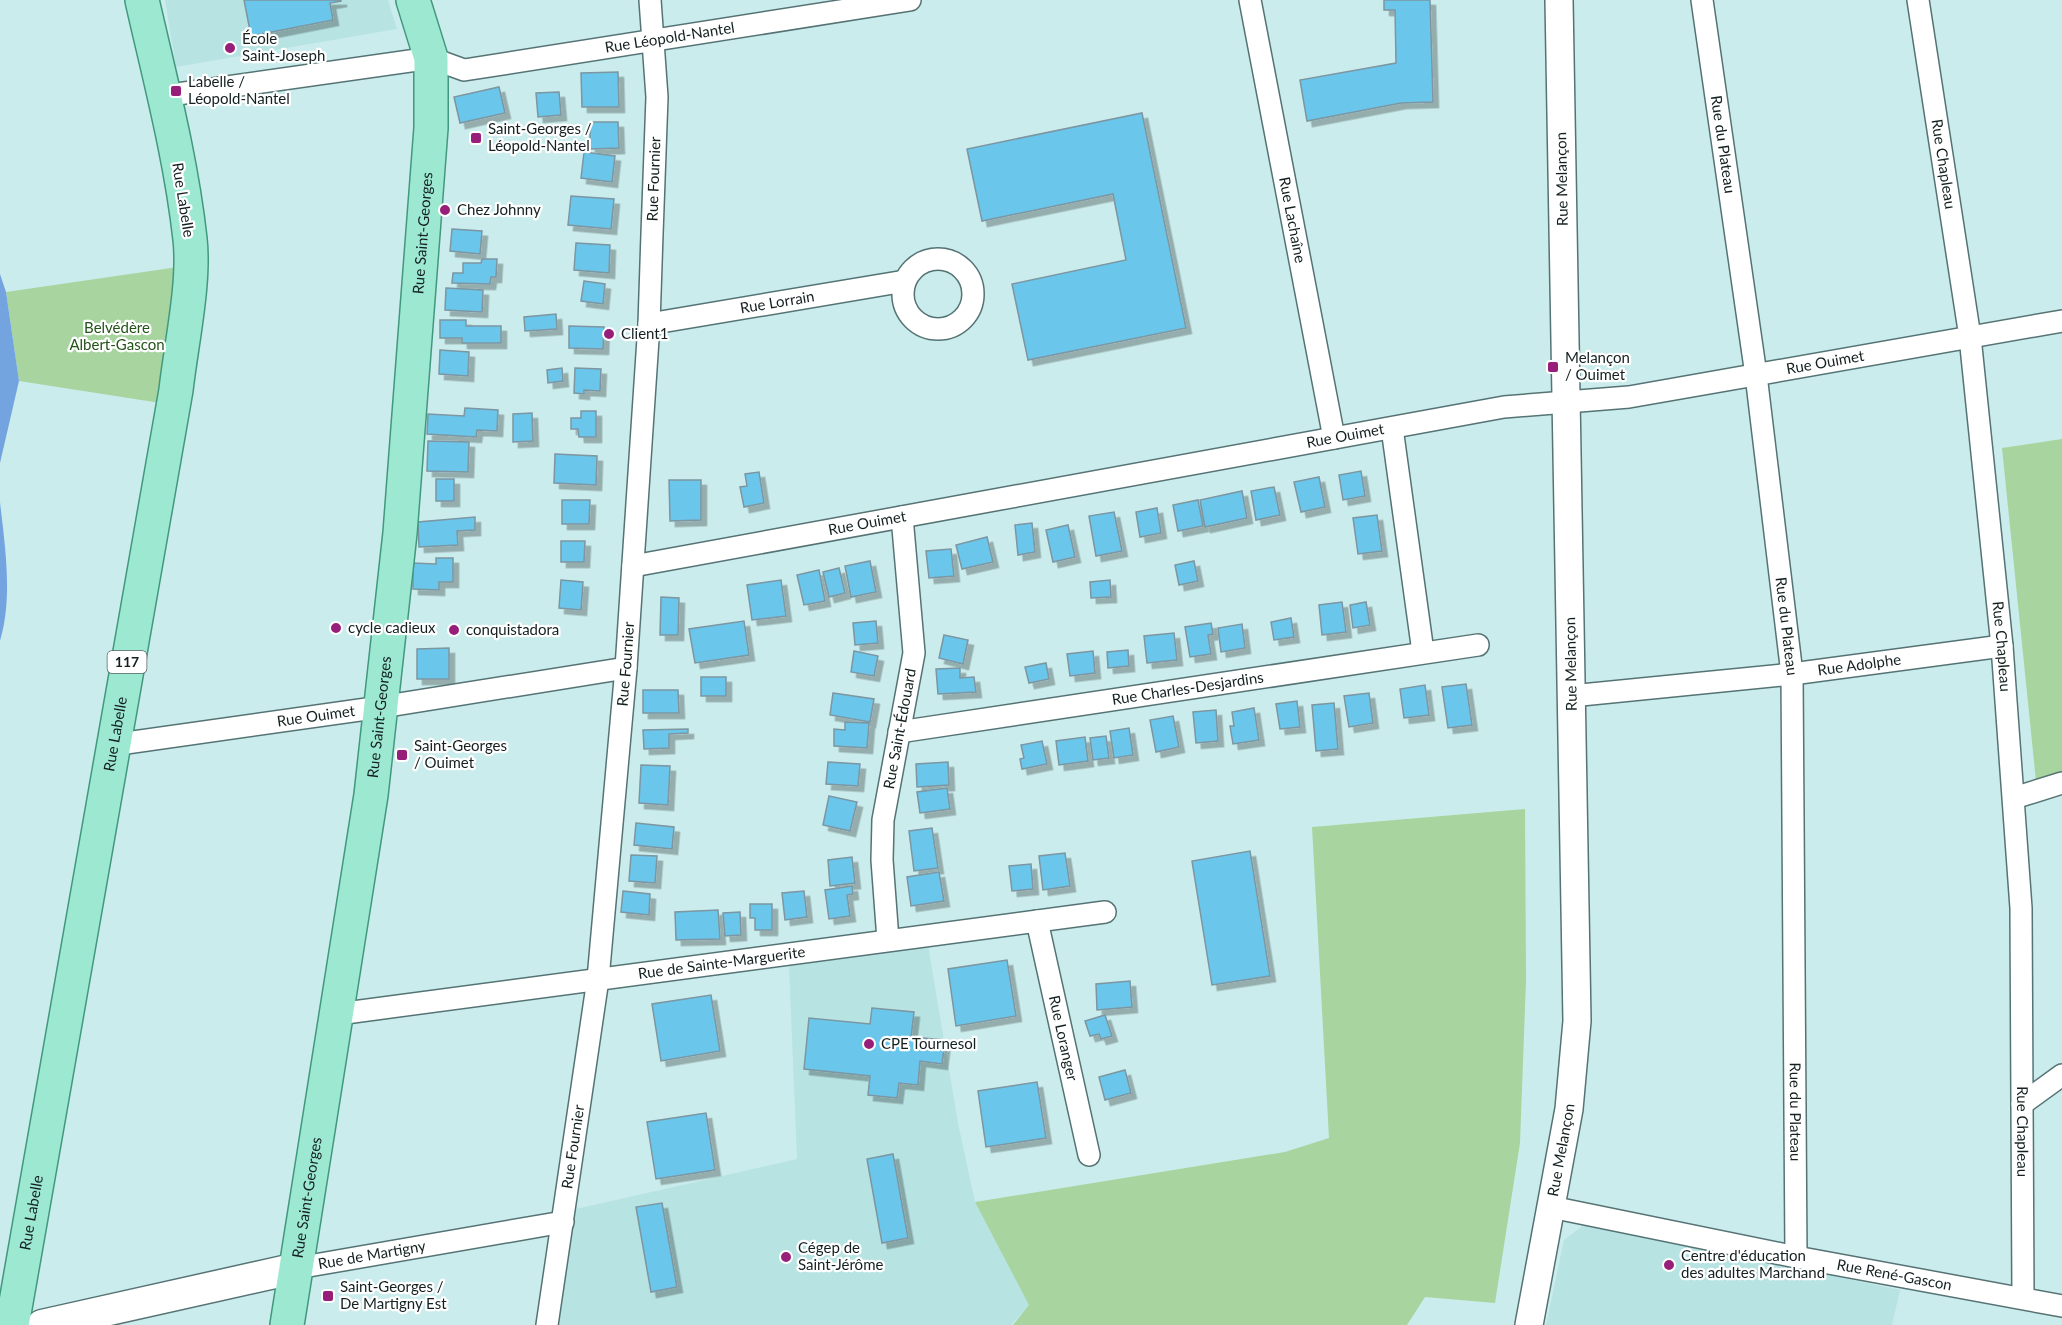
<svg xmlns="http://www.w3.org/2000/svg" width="2062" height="1325" viewBox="0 0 2062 1325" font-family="Lato,sans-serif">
<defs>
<filter id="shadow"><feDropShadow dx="5.5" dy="5.5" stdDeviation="0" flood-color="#0004"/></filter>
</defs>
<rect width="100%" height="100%" fill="#cbecec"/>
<path fill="#b8e3e3" d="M165 0H388L397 29 176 67Z
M928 945 958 1123 975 1202 1030 1305 1011 1325H556L576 1209 797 1159 789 965Z
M1585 1224 1900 1290 1892 1325H1546L1564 1240Z"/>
<path fill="#a8d4a0" d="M185 266 167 404 19 381 6 292Z
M2062 439V783L2037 791 2002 448Z
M1525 809 1526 980 1520 1143 1495 1303 1425 1297 1407 1325H1013L1029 1305 975 1202 1285 1152 1329 1138 1312 827Z"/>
<path fill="#74a4e0" d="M0 274 6 292 19 381 0 463Z
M0 502C5 547 13 597 0 641Z"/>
<path fill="#6ac6eb" stroke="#7c96a2" stroke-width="1.5" filter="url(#shadow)" d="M244 0H341V1L330 3 333 20 251 36Z
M1384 0H1430L1433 102 1401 103 1307 121 1300 80 1396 63 1395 10H1384Z
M618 72 619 107H582L581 73Z
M499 87 505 113 460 123 454 97Z
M559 92 561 115 538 117 536 93Z
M1142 113 1186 328 1028 360 1012 284 1126 260 1113 194 982 221 967 149Z
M590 122H618L619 148 590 149Z
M584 152 615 156 612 182 581 178Z
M571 196 614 199 611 229 568 225Z
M452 229 482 231 480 254 450 251Z
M576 243 610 245 609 273 574 270Z
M482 259H497L496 277H491L490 284 452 283 453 273H463V263H481Z
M584 281 605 284 603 304 581 301Z
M446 288 483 290 482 312 445 310Z
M556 314 557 329 525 331 524 317Z
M440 320H466V326H501V343H462V338H440Z
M569 326 604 327 603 349 569 348Z
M440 350 469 352 468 376 439 374Z
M562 368 563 381 548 383 547 370Z
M575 368 601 369 600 391 584 390V394L574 393Z
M465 408 498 410 497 431 477 430 476 437 427 434 428 414 464 416Z
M581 411H596V437H579L578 429H571V418H581Z
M532 413 533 441 513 442V414Z
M428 441 469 442 468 472 427 471Z
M555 454 597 456 596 485 554 483Z
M1361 471 1365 496 1343 500 1339 475Z
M759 472 764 503 744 507 740 487 747 486 745 474Z
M1319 477 1325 507 1301 512 1294 482Z
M436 479H454V501H436Z
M669 480H701V520L670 521Z
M1274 487 1280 515 1256 520 1251 491Z
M1242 491 1247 518 1205 527 1200 500Z
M562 500H590L589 524H562Z
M1198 500 1203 526 1178 531 1173 505Z
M1157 508 1161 533 1140 537 1136 512Z
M1114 512 1122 551 1096 556 1089 516Z
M1377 515 1382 551 1358 554 1353 518Z
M475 517V530L457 531 458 545 419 547 418 522Z
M1032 523 1035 552 1018 555 1015 525Z
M1068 525 1075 557 1053 562 1046 530Z
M987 537 993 562 962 569 956 545Z
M561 541H585L584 562H561Z
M951 549 954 576 929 578 926 551Z
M436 558H453V582H439V590L413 589V563L436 564Z
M870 561 876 592 851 597 845 566Z
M1194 561 1198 581 1179 585 1175 565Z
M839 568 845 593 829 597 823 572Z
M819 570 825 601 804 605 797 575Z
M561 580 583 582 581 610 559 608Z
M781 580 786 616 752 620 747 585Z
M1110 580 1111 597 1091 598 1090 582Z
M661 597 679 598 678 635H660Z
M1342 602 1346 632 1322 635 1319 605Z
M1366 602 1370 625 1353 628 1350 605Z
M1291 618 1294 637 1274 640 1271 622Z
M744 621 749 655 695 663 689 629Z
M876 621 878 643 855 645 853 623Z
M1211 623 1213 634 1208 635 1211 654 1190 657 1185 627Z
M1242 624 1245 648 1221 652 1218 628Z
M1174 633 1177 660 1147 663 1144 636Z
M944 635 968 640 963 664 939 658Z
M449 648V679H417V649Z
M1128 650 1129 666 1108 668 1107 652Z
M854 651 878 656 874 676 851 672Z
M1093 651 1095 673 1070 676 1067 654Z
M1046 663 1049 679 1029 683 1025 667Z
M960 668V678L974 677 976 692 938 694 936 669Z
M701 677H726V696H701Z
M1466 684 1472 725 1448 728 1442 687Z
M1425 685 1429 715 1404 718 1400 689Z
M643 690H678L679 713H643Z
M833 693 874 699 870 722 830 715Z
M1369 693 1373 723 1349 727 1344 696Z
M1297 701 1300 727 1280 729 1276 704Z
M1334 703 1338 749 1316 751 1312 705Z
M1254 708 1259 740 1233 744 1230 726H1234L1232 712Z
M1216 710 1218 741 1196 743 1193 712Z
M1173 716 1179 747 1156 752 1150 720Z
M845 722 869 723 867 748 834 746V729L845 730Z
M1129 728 1133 755 1114 758 1110 731Z
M688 729V733L669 734V748L644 749 643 730Z
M1106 736 1109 758 1093 760 1090 738Z
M1085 737 1088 761 1059 765 1056 741Z
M1042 741 1047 764 1022 769 1020 759 1024 758 1021 745Z
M828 762 860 764 858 786 826 784Z
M948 762 949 785 917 787 916 764Z
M641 765 670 766 668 805 639 803Z
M947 788 950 809 920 813 917 792Z
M829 796 857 802 850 831 823 825Z
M636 823 674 827 672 849 634 845Z
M932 828 938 868 914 871 909 831Z
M1250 851 1270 976 1212 985 1192 861Z
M1065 853 1070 886 1043 890 1039 856Z
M631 855 657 856 655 883 629 881Z
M852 857 855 883 830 886 828 860Z
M1031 864 1033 889 1012 891 1009 866Z
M939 872 944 901 911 906 907 877Z
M852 886 853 894 847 895 850 916 829 919 825 890Z
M623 891 650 894 649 915 621 912Z
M804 891 807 917 785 920 782 893Z
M750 904H772V930H755V918H750Z
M718 910 720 939 676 940 675 912Z
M740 912 741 935 725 936 723 913Z
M1007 960 1016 1016 956 1026 948 969Z
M1130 981 1132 1007 1097 1010 1096 984Z
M711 995 720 1051 661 1061 652 1004Z
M872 1008 914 1012 911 1037 945 1040 942 1064 920 1061 918 1085 899 1083 897 1098 868 1095 870 1076 804 1069 809 1018 870 1024Z
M1105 1015 1112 1036 1101 1039 1099 1034 1090 1036 1085 1021Z
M1125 1070 1131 1093 1105 1100 1099 1077Z
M1037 1082 1046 1138 986 1147 978 1091Z
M706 1113 715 1170 656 1179 647 1122Z
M893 1154 908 1238 882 1243 867 1159Z
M662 1203 677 1287 651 1292 636 1207Z"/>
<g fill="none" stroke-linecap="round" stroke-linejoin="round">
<g stroke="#557374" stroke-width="24">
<g id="minor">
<path id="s1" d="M1250 0 1334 438"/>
<path id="s2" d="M1702 0 1756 375 1792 674 1796 1257"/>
<path id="s3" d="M1918 0 1970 337 2002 646 2021 908 2023 1298"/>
<path id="s4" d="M163 96 431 58 464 70 910 0"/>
<circle cx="938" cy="294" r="35"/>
<path id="s5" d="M649 324 905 281"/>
<path d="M1392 428 1423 652"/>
<path id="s6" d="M633 566 1504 407 1629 397 2062 321"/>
<path id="s7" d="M1571 696 1792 674 2002 646"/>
<path id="s8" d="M899 732 1478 645"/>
<path id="s9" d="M112 745 381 707 626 668"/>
<path d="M2014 798 2062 783"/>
<path id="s10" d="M1037 921 1089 1155"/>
<path id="s11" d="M888 940 882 860 883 820 914 653 902 517"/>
<path id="s12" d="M338 1014 1105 912"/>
<path d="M2022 1104 2062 1075"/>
<path id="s13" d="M1551 1207 1796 1257 2062 1306"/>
<path id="s14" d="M297 1268 563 1222"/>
<path id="s15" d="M547 1325 598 979 626 668 649 324 652 234 657 97 650 0"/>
</g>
</g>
<g stroke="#557374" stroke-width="30">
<g id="tertiary">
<path id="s16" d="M1529 1325 1569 1109 1577 1021 1559 0"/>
</g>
</g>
<g stroke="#557374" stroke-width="33">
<path id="secondary" d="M42 1325 297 1268"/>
</g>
<g stroke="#42987e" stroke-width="36">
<g id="primary">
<path id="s17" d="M12 1325 176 390C181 345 195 283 190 239 181 158 160 79 142 0"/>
<path id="s18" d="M287 1325 371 795 400 533 431 128V58L413 0"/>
</g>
</g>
<use href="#minor" stroke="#fff" stroke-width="21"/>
<use href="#tertiary" stroke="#fff" stroke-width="27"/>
<use href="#secondary" stroke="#fff" stroke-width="30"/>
<use href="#primary" stroke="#9ce8d0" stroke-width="33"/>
</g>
<g fill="#971f7a" stroke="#fff" stroke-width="2">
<circle cx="230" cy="48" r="6"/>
<rect x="170" y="85" width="12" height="12" rx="3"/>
<rect x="470" y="132" width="12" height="12" rx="3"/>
<circle cx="445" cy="210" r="6"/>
<circle cx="609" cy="334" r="6"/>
<rect x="1547" y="361" width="12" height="12" rx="3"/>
<circle cx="336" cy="628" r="6"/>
<circle cx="454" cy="630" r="6"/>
<rect x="396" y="749" width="12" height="12" rx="3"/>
<circle cx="869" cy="1044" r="6"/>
<circle cx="786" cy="1257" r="6"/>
<circle cx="1669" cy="1265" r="6"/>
<rect x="322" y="1290" width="12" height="12" rx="3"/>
</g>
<g text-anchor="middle" stroke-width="4.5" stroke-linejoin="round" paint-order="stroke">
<rect fill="#fff" stroke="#5a6363" stroke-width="1.5" x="107.5" y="651" width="39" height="22" rx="4.5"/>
<g font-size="14" font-weight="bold" fill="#142020">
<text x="127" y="667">117</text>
</g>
<g font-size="15" fill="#142020" stroke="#fff">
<text dy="5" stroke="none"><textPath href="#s4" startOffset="514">Rue Léopold-Nantel</textPath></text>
<text dy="5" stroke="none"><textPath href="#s2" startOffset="146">Rue du Plateau</textPath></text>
<text dy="5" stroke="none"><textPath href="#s3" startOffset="166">Rue Chapleau</textPath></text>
<text dy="5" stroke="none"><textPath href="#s15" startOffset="1152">Rue Fournier</textPath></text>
<text transform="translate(1562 179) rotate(-91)" y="5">Rue Melançon</text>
<text transform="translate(183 200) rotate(81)" y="5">Rue Labelle</text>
<text dy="5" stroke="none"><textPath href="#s1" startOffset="224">Rue Lachaîne</textPath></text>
<text dy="5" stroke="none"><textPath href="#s18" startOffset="1101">Rue Saint-Georges</textPath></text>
<text dy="5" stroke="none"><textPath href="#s5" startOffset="130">Rue Lorrain</textPath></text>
<text dy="5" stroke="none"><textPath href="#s6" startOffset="1210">Rue Ouimet</textPath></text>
<text dy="5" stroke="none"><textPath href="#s6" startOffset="724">Rue Ouimet</textPath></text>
<text dy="5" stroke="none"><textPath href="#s6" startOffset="238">Rue Ouimet</textPath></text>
<text dy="5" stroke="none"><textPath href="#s2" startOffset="632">Rue du Plateau</textPath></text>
<text dy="5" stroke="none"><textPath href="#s3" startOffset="652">Rue Chapleau</textPath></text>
<text dy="5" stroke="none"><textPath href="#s15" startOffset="666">Rue Fournier</textPath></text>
<text transform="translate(1571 664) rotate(-91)" y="5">Rue Melançon</text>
<text dy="5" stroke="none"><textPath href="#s7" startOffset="290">Rue Adolphe</textPath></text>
<text dy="5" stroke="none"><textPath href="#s8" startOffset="292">Rue Charles-Desjardins</textPath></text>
<text dy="5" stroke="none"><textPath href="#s9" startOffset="206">Rue Ouimet</textPath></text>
<text dy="5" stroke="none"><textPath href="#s18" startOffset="615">Rue Saint-Georges</textPath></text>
<text dy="5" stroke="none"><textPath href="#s11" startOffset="213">Rue Saint-Édouard</textPath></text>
<text dy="5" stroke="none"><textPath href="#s17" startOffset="600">Rue Labelle</textPath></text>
<text dy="5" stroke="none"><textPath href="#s12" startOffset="387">Rue de Sainte-Marguerite</textPath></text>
<text dy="5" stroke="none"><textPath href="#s10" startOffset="120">Rue Loranger</textPath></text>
<text dy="5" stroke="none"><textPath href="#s2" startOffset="1118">Rue du Plateau</textPath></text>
<text dy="5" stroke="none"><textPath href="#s3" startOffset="1138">Rue Chapleau</textPath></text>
<text dy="5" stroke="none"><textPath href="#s15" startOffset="180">Rue Fournier</textPath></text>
<text dy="5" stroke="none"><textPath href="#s16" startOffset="178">Rue Melançon</textPath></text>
<text dy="5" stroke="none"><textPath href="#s18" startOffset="129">Rue Saint-Georges</textPath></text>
<text dy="5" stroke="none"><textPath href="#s17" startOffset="114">Rue Labelle</textPath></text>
<text dy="5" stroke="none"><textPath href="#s14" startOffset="76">Rue de Martigny</textPath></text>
<text dy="5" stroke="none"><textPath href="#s13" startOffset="350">Rue René-Gascon</textPath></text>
</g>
<g font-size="15" fill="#142020" stroke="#fff" text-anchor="start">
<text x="242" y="44">École<tspan x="242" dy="17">Saint-Joseph</tspan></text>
<text x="188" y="87">Labelle /<tspan x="188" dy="17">Léopold-Nantel</tspan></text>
<text x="488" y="134">Saint-Georges /<tspan x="488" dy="17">Léopold-Nantel</tspan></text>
<text x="457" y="215">Chez Johnny</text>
<text x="621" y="339">Client1</text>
<text x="1565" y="363">Melançon<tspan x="1565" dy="17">/ Ouimet</tspan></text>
<text x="348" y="633">cycle cadieux</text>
<text x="466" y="635">conquistadora</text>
<text x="414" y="751">Saint-Georges<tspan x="414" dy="17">/ Ouimet</tspan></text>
<text x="881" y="1049">CPE Tournesol</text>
<text x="798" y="1253">Cégep de<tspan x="798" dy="17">Saint-Jérôme</tspan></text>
<text x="1681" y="1261">Centre d'éducation<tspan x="1681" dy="17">des adultes Marchand</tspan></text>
<text x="340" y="1292">Saint-Georges /<tspan x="340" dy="17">De Martigny Est</tspan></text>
</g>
<g font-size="15" fill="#225418" stroke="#fff">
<text x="117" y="333">Belvédère<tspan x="117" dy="17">Albert-Gascon</tspan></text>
</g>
</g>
</svg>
